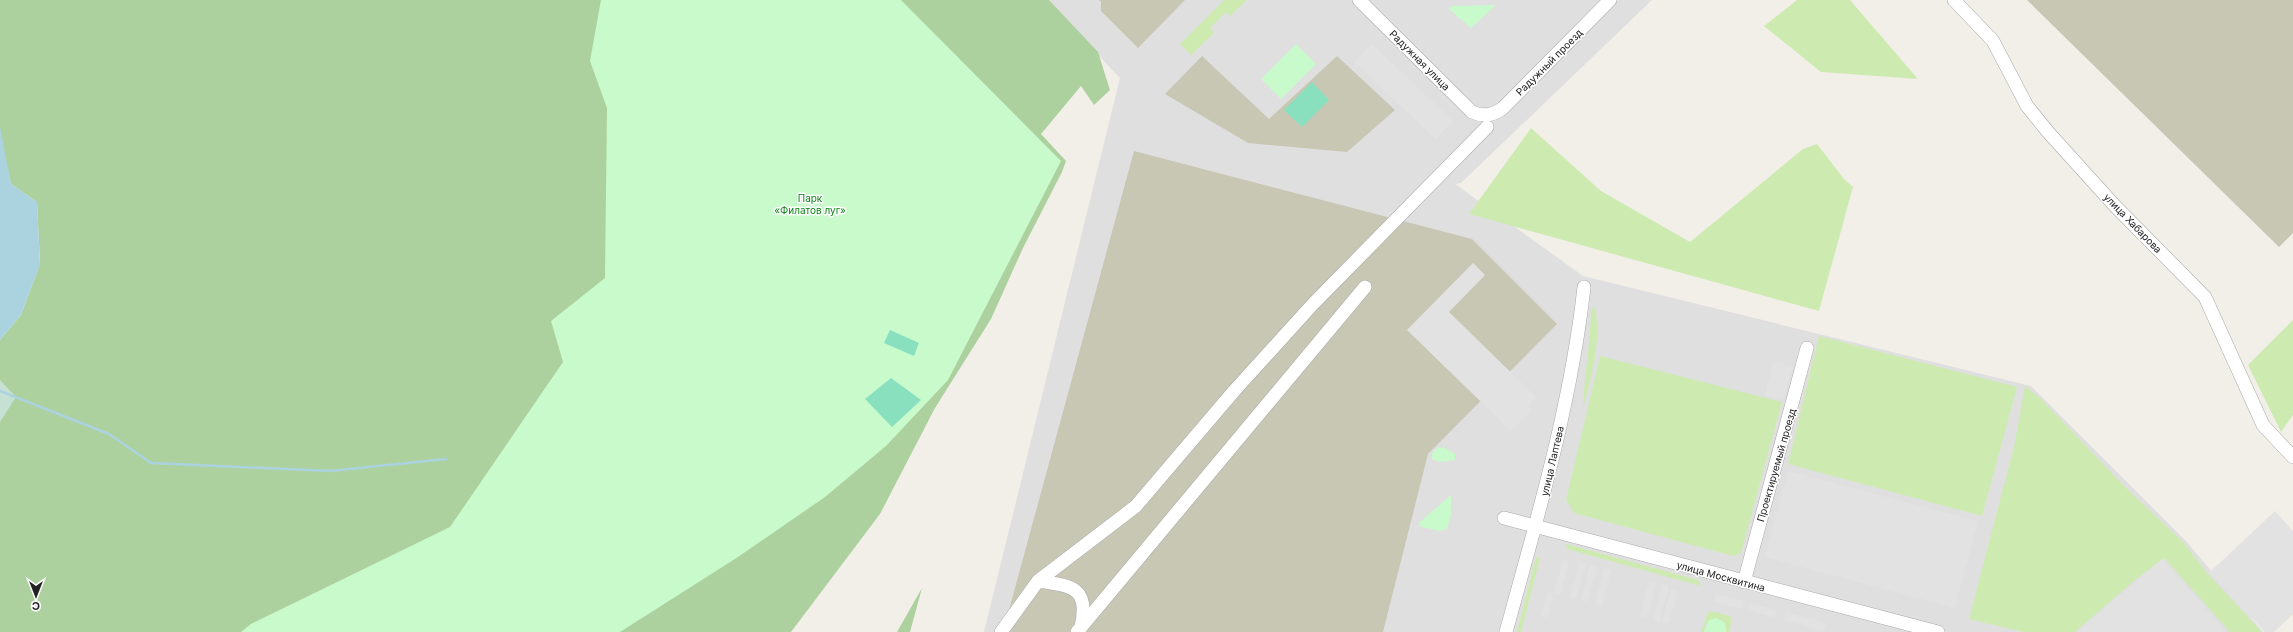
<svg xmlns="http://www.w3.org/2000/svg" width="2293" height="632" viewBox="0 0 2293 632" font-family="Inter,sans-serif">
<rect width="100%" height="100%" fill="#f2efe9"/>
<path fill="#e0dfdf" d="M1046 0H1652L1461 183 1455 184 1583 276 2031 386 2185 540 2263 632H984L1120 78Z"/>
<path fill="#c7c7b4" d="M1099 0H1185L1138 48 1101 11V2Z
M2027 0H2293V233L2279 247Z
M1202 56 1269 119 1337 56 1395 110 1347 152 1248 143 1165 94Z
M1134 151 1472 239 1557 324 1428 454 1383 632H1003Z"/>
<path fill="#cdebb0" d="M1224 0H1247L1230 16 1226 12 1210 28 1214 33 1191 55 1180 44Z
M1797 0H1850L1918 79 1821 72 1764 26Z
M1531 128 1601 191 1690 242 1803 149 1817 144 1844 179 1853 187 1819 311 1469 214Z
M1595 307C1602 340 1591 377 1583 408 1584 375 1591 343 1591 310Z
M2293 320V415L2281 432 2248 365Z
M1819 336 2017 387 1982 516 1788 464Z
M1600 356 1782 402 1741 553 1733 556 1574 513 1566 500Z
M2025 386 2041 399 2127 489 2183 542 2208 574 2262 632H2230L2164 558 2135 580 2075 632H2023L1969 619 2014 447Z
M1566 544 1698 580 1701 586 1567 549Z
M1536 557 1540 558 1521 632H1517Z
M1708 612H1715L1730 616 1732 620 1729 632H1726V628L1722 620 1706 624 1704 632H1701Z"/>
<path fill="#add19e" d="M0 0H1049L1098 52 1110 90 1094 105 1081 86 1041 134 1066 161 1062 172 1023 248 991 319 935 408 880 514 791 632H0V340L21 315 40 264 37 202 11 184 0 135Z
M922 588 910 632H897Z"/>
<path fill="#c6e0d4" d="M0 380 16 397 0 422Z"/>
<path fill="#c8facc" d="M601 0H901L1061 161 948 380 886 446 825 497 738 557 620 632H241L251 624 450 527 563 362 551 321 605 278 607 108 590 61Z
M1496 5 1471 28 1448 8 1454 6Z
M1296 44 1316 64 1281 99 1261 79Z
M1438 447 1445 448 1455 454V460L1439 462 1432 459V454Z
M1451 495V515L1447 529 1439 531 1419 526V523Z
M1716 618 1725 623 1726 632H1704L1709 620Z"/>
<path fill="#88e0be" d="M1312 82 1329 100 1302 127 1284 110Z
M890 330 919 343 914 356 884 343Z
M891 378 921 400 892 427 865 399Z"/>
<path fill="#e2e2e2" d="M1372 44 1453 121 1436 139 1354 62Z
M1473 263 1485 275 1449 312 1536 397 1528 406 1532 410 1511 431 1407 330Z
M1773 361 1793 366 1783 400 1765 395Z
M1788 471 1978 521 1955 608 1765 557Z
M2275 511 2293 531V614L2274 632H2265L2209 573Z
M2162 559 2226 632H2077Z
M1563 560 1569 561 1560 595 1554 593Z
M1579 562 1586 564 1576 599 1570 597Z
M1590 565 1597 567 1587 602 1581 600Z
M1604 569 1611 570 1602 606 1595 604Z
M1649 581 1656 583 1647 618 1640 616Z
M1662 584 1669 586 1660 621 1653 620Z
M1671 589 1677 591 1669 623 1662 622Z
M1548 590 1553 597 1547 618 1541 616Z
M1716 594 1744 601 1741 609 1714 602Z
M1750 603 1777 610 1775 618 1748 610Z
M1786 612 1826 623 1824 631 1784 620Z"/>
<path fill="#aad3df" d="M0 127 11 184 37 202 40 264 21 315 0 340Z"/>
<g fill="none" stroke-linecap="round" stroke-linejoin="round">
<path stroke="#aad3df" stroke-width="2.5" d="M0 391 109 434 151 463 330 471 446 459"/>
<g stroke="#a9a9a9" stroke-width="14">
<path id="minor" d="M1359 0 1472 112C1483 117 1494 115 1503 108L1610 0
M1954 0 1993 41 2027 106 2048 132 2115 206 2205 297 2263 425 2293 457
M1504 518 1938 632
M1038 581C1072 586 1090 587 1081 627
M1744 582 1807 348
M1001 632 1038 581 1136 506 1234 391 1313 304 1487 127
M1077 632 1365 287
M1506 632C1537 519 1571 405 1584 287"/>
</g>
<use href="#minor" stroke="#fff" stroke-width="13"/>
</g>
<g text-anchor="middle" stroke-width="3" stroke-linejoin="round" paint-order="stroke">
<g font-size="10" fill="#222" stroke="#fff">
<text transform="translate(1420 60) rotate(45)" y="4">Радужная улица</text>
<text transform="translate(1549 62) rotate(-45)" y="4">Радужный проезд</text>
<text transform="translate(2133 223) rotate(46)" y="4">улица Хабарова</text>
<text transform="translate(1552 461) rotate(-77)" y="4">улица Лаптева</text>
<text transform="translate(1776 465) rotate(-74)" y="4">Проектируемый проезд</text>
<text transform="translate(1721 576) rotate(15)" y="4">улица Москвитина</text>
</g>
<g font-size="10" fill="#0c8416" stroke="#fff">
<text x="810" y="202">Парк<tspan x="810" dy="12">«Филатов луг»</tspan></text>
</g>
</g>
<g transform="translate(36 596) rotate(180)" stroke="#ffffff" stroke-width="3" paint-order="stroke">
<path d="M0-3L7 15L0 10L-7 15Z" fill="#222222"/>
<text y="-6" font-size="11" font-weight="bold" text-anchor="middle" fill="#222222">С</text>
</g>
</svg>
